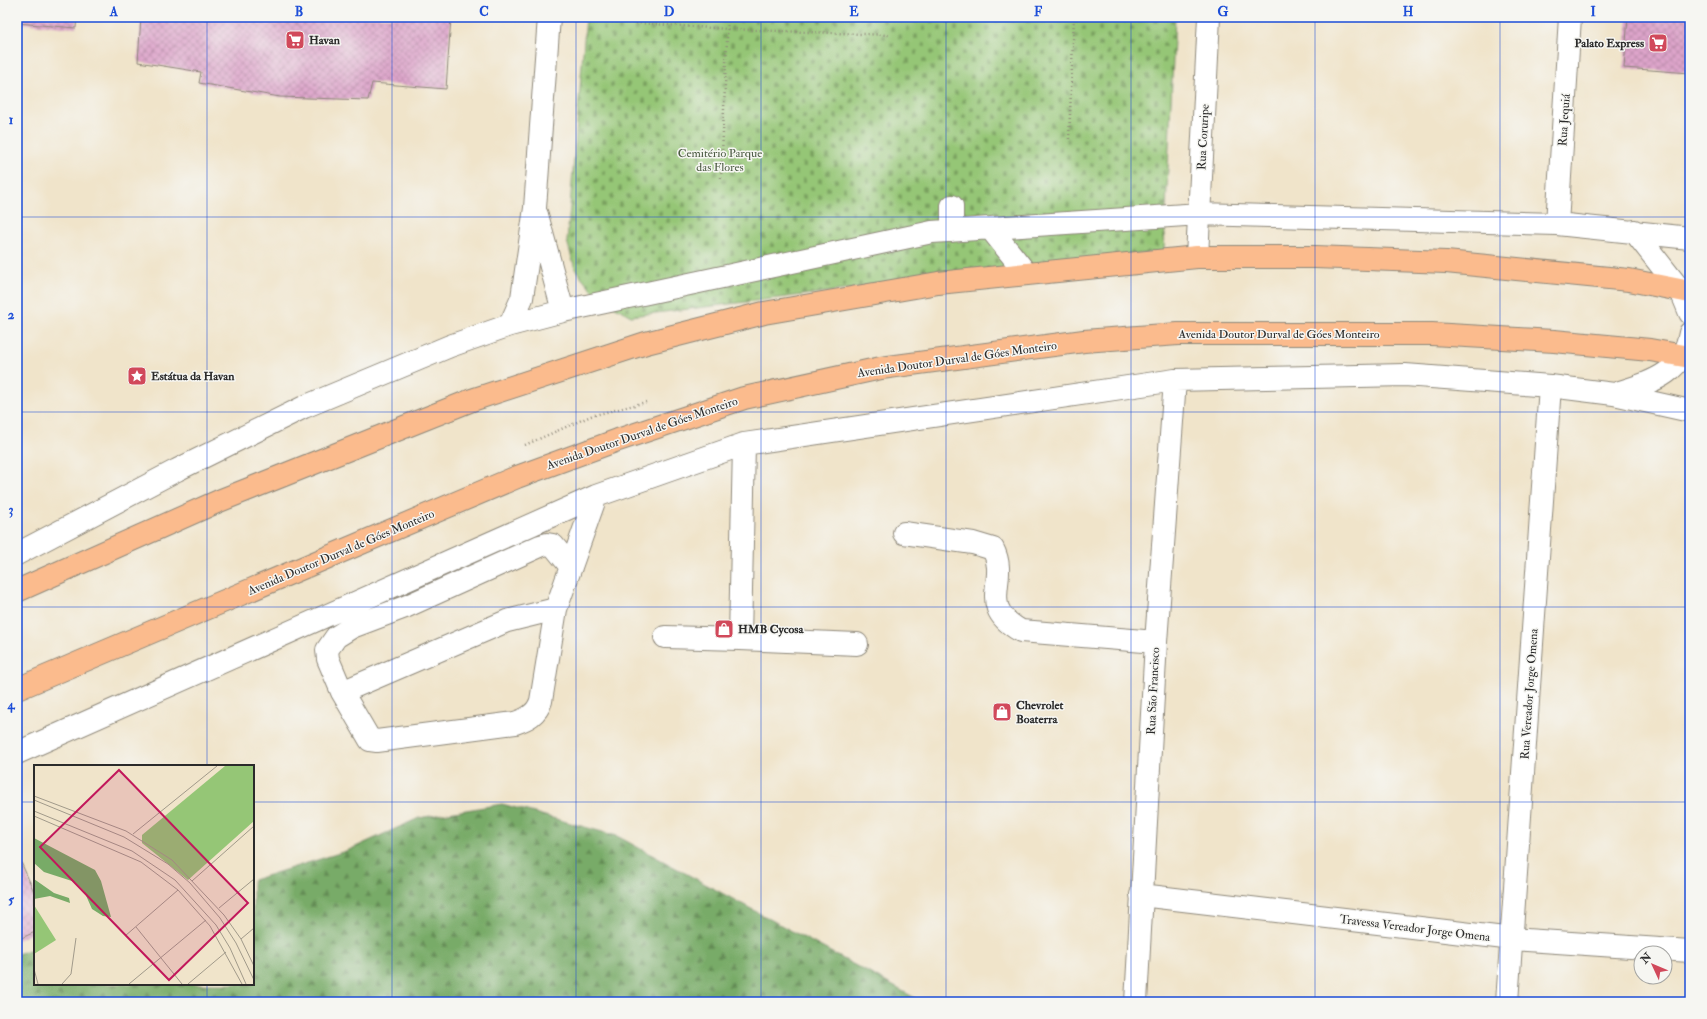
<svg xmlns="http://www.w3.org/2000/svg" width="1707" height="1019" viewBox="0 0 1707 1019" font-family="'IM FELL Double Pica',serif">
<defs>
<pattern id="forest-firs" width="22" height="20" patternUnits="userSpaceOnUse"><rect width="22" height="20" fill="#78ab67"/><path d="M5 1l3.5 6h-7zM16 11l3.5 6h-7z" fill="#638b55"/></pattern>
<pattern id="cemetery-stones" width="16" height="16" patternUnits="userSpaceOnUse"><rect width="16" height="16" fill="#95c676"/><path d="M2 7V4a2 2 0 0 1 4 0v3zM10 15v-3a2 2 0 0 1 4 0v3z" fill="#7aa161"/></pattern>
<pattern id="building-cross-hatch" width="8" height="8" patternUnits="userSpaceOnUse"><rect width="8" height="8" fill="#dda4ca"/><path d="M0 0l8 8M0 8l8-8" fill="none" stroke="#b386a4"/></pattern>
</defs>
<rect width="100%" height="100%" fill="#f6f6f2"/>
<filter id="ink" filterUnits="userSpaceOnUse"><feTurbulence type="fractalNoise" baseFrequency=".025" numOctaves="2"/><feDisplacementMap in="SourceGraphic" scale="8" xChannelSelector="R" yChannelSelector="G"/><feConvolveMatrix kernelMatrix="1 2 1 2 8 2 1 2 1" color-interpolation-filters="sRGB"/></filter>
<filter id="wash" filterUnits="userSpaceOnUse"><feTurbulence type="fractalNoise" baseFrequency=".012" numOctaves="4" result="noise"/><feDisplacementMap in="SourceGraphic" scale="16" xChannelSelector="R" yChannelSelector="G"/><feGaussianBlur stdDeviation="0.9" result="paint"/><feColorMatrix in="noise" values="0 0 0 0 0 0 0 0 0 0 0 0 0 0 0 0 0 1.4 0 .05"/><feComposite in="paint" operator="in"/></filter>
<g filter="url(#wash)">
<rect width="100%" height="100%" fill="#f0e4ca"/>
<path fill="url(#forest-firs)" stroke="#526b49" d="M502 804 617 836 915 998 911 1002H17V954L35 948V984H253V880L349 850 419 818Z"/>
<path fill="url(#cemetery-stones)" stroke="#607850" d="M586 17H1175L1164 251 631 316 598 297 575 269 567 241Z"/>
<g id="blocks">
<path fill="url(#building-cross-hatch)" d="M17 17H77L76 28 17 23Z
M141 17H451L446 89 372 83 368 100 280 97 199 83 201 72 138 62Z
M1628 17H1690V73L1624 68Z
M17 853 35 894V932L17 940Z"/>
</g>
</g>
<g filter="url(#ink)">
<use href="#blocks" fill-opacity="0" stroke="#8e887a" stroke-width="1"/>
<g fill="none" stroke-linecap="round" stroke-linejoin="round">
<g stroke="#8e887a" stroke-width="24">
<path id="minor" d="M537 215 563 311
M1557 224 1570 17
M990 228 1026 273
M952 231V206
M1634 231 1681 291 1690 313
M1197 257 1209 17
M510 325 522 298 535 208 549 17
M1614 394C1650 382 1682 376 1690 333
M744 444 740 639 857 644
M904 533 973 543 993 549C1010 582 975 605 1021 631L1156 642
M17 554 177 470 304 407 450 346 510 325 563 311 932 232 1200 214 1557 224 1690 238
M571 567 553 545 547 544 540 546 405 607 352 627 336 637 327 650 328 659 342 692 370 740 377 741 515 723C527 719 537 714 541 701L556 609 596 496
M665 637 740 639
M342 692 507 621 556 609
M17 753 596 496 744 444 1175 380 1405 375 1550 386 1614 394 1690 411
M1141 895 1513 939 1690 951
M1136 1002 1156 642 1175 380
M1507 1002 1550 386"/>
</g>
<g stroke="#8e887a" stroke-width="24">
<path id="highway" d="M17 591 219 501 472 400 646 343 764 313 938 283 1197 257H1315L1446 262 1629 280 1690 292
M17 689 517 477 618 440 744 398 881 368 1084 341 1178 334H1432L1554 341 1650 350 1690 357"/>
</g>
<path stroke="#8e887a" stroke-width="2.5" stroke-dasharray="1 3" stroke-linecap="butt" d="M592 20 727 29 889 35
M1069 139 1074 17
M721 178 728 17
M525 445 591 416 646 402"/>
<use href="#minor" stroke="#fff" stroke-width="22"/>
<use href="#highway" stroke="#fbbb8d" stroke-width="22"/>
</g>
</g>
<path fill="none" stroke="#1d4ed8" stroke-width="1" stroke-opacity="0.55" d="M207 17V766M392 17V1002M576 17V1002M761 17V1002M946 17V1002M1131 17V1002M1315 17V1002M1500 17V1002M17 217H1690M17 412H1690M17 607H1690M17 802H35M253 802H1690M207 984V1002"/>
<defs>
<g id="supermarket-square" transform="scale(1)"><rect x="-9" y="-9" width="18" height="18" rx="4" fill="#d1495b" stroke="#f6f6f2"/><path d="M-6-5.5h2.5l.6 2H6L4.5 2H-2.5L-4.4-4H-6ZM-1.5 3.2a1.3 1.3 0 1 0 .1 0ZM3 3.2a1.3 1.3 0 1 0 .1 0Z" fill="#fff"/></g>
<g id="sight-square" transform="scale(1)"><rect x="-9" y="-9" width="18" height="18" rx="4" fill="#d1495b" stroke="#f6f6f2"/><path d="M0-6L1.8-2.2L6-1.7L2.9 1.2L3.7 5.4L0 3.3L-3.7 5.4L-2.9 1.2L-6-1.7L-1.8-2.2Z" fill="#fff"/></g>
<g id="shop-square" transform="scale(1)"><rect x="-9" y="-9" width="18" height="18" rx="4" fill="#d1495b" stroke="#f6f6f2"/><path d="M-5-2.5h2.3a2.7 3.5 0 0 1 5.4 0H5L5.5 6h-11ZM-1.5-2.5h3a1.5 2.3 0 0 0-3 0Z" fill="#fff"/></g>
</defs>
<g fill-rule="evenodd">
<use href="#supermarket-square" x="295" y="40"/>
<use href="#supermarket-square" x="1658" y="43"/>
<use href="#sight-square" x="137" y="376"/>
<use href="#shop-square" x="724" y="629"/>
<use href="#shop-square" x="1002" y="712"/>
</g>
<g text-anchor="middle" stroke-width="3" stroke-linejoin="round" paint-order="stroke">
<g font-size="12" font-weight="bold" fill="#2b2b2b" stroke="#f6f6f2" text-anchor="start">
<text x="309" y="44">Havan</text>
<text x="1644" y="47" text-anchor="end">Palato Express</text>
<text x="151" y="380">Estátua da Havan</text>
<text x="738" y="633">HMB Cycosa</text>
<text x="1016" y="709">Chevrolet<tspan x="1016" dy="14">Boaterra</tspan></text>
</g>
<g font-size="12" fill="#2b2b2b" stroke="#f6f6f2">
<text transform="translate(1564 120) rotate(-86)" y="4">Rua Jequiá</text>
<text transform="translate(1203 137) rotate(-87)" y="4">Rua Coruripe</text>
<text x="1279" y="338">Avenida Doutor Durval de Góes Monteiro</text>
<text transform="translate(957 359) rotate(-8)" y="4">Avenida Doutor Durval de Góes Monteiro</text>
<text transform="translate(642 433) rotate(-19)" y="4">Avenida Doutor Durval de Góes Monteiro</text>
<text transform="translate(341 552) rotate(-23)" y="4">Avenida Doutor Durval de Góes Monteiro</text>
<text transform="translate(1153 691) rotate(-87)" y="4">Rua São Francisco</text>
<text transform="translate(1529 694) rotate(-86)" y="4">Rua Vereador Jorge Omena</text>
<text transform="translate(1415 928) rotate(7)" y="4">Travessa Vereador Jorge Omena</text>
</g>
<g font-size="12" fill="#4b5a42" stroke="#f6f6f2">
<text x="720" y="157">Cemitério Parque<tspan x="720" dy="14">das Flores</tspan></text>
</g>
</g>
<g transform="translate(34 765)">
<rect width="220" height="220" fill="#f0e4ca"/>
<path d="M0 73 61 105 67 116 77 152 69 151 58 144 50 126 41 117 10 107 0 98ZM0 114 20 128 35 133 36 138 16 131 0 134Z" fill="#78ab67"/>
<path d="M191 1H220V56L154 115 108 78V70Z" fill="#95c676"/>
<path d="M0 140 22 175 0 189Z" fill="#95c676"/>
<path fill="none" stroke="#a19a8a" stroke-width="1" d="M0 31 92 66 138 95 190 150 207 174 220 201M0 35 90 72 134 99 156 118 186 153 202 178 220 215M0 46 98 86 141 115 182 160 196 183 212 219M0 51 107 97 144 125 176 161 208 219M99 69 183 1M158 116 220 61M185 143 220 114M102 162 148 219M91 171 144 125M207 174 220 163M0 204 4 219M28 219 37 209 42 173M95 219 172 155M154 219 192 187"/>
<path fill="#c2185b" fill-opacity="0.15" stroke="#c2185b" stroke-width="2" d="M85 5 214 138 135 215 6 82Z"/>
<rect width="220" height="220" fill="none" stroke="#2b2b2b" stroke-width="2"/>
</g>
<rect width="1707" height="1019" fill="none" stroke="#f6f6f2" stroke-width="44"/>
<g transform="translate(1653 965) rotate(314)"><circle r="19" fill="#f6f6f2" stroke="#a5a5a2"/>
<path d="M0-3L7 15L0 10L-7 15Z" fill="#d1495b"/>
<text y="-6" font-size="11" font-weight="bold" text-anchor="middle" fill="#2b2b2b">N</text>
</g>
<rect x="22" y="22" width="1663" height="975" fill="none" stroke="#1d4ed8" stroke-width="1.5"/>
<g font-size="13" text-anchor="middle" font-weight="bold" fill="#1d4ed8">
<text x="114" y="16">A</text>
<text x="299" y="16">B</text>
<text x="484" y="16">C</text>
<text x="669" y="16">D</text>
<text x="854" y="16">E</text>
<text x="1038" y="16">F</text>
<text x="1223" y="16">G</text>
<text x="1408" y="16">H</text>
<text x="1593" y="16">I</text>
<text x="11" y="124">1</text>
<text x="11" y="319">2</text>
<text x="11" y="514">3</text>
<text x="11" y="709">4</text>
<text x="11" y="904">5</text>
</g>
</svg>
